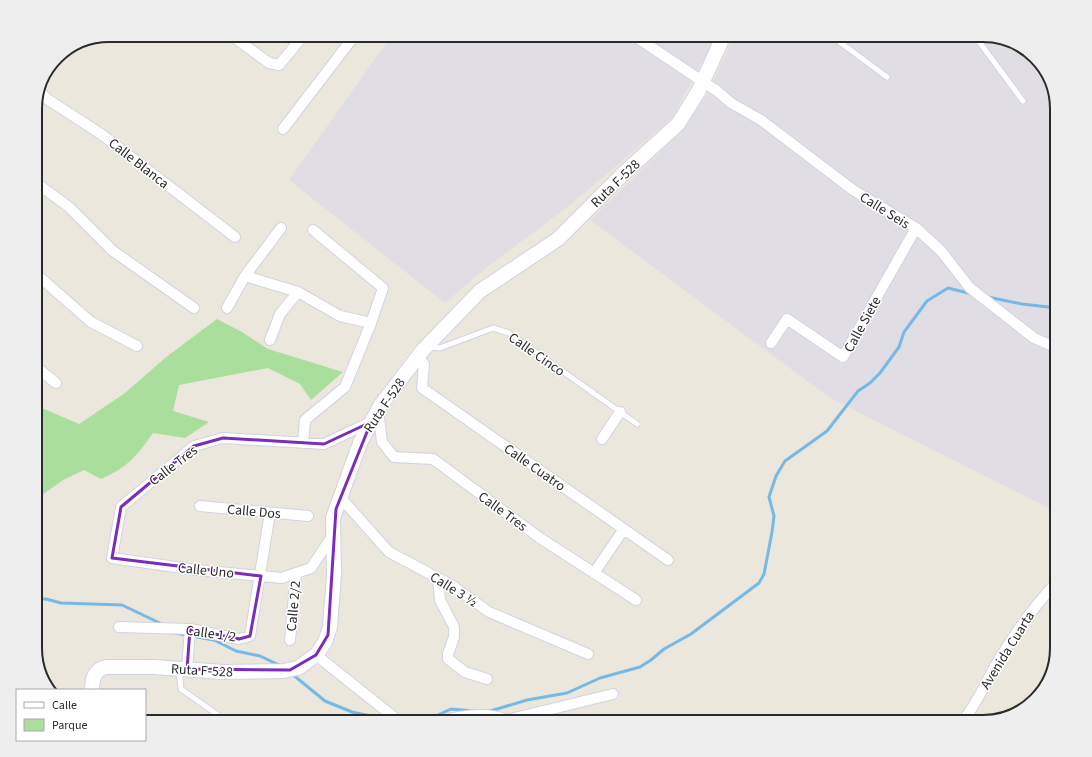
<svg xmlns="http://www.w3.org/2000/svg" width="1092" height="757" viewBox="0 0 1092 757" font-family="'Source Sans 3',sans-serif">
<rect width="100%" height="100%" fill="#ebe7dc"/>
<path fill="#e0dde4" d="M392 35H715L708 52 671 119 570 205 487 267 445 303 289 180Z
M734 35H983L1024 48 1047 72 1057 109V512L830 398 590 220 678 135 707 95Z"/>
<path fill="#aade9c" d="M217 319 242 332 268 349 343 372 311 400 300 384 268 368 179 385 173 411 209 422 185 438 153 433C136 457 128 467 101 479L84 470 63 480 42 495H35V405L79 424 125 393 165 358Z"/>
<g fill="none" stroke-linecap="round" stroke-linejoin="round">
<path stroke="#75bae7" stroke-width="3" d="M988 297 1022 304 1057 308
M35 599H46L61 603 122 605 164 625
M175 633 214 640 236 651 260 656 279 665
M292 674 325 701 352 712 394 721
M487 712 527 700 567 693 600 678 640 667 651 660 664 649 691 634 759 583 764 574 772 532 774 516 769 497 776 476 785 461 827 431 858 391 870 383 880 373 899 347 904 332 927 301 948 288 972 294
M401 722 427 720 451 709 473 711"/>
<g stroke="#d2d3e2" stroke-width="7">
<path id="lane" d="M830 35 887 77
M974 35 1023 101
M430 347 440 348 493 328 509 333 637 424
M179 670 181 689 228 722"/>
</g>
<g stroke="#d2d3e2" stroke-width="12">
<path id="street" d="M231 35 269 63 279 65 304 35
M633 35 717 91 731 103 761 120 853 190 916 228 941 251 970 288 1034 338 1057 348
M41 93 47 99 101 134 235 237
M283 129 355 35
M35 182 69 207 113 251 194 308
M313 230 383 288 371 323
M35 273 91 322 137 346
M245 276 281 228
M227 308 245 276 298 292 340 316 371 323 345 387 305 420 303 443
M270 340 280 314 298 292
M771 343 787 319 843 357 916 228
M418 357 424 364 422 388 668 560
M35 366 56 383
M378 410 382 442 394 457 433 459 540 538 636 600
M610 427 602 439 620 412
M340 497 389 552 453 586 489 612 588 654
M200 506 308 516
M333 535 311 568 282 578 197 570 112 558 121 507 194 446 223 438 324 444 371 422
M594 573 624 529
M438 578 440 600 454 627V637L448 654V659L465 672 487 679
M119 627 190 629 239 639 250 636 270 513
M290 640 296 573
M316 655 400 722
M187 669 190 629
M437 722C458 716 487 711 507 720L613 694
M962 722C977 704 986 682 998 661 1015 633 1034 606 1057 582"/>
</g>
<g stroke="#d2d3e2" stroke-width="16">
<path id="secondary" d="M92 690C92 679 94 670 106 667H154L223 672 283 671 298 668 316 655 325 642 330 627 334 574 333 518 360 443 380 406 423 350 480 291 558 239 625 172 678 124 698 92 724 35"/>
</g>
<use href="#lane" stroke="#fff" stroke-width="5"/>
<use href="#street" stroke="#fff" stroke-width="10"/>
<use href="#secondary" stroke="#fff" stroke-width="14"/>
</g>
<path fill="none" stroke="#7b2cbf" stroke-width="3" stroke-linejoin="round" d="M371 422 336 509 328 635 316 655 290 670 187 669 190 629 239 639 250 636 261 576 112 558 121 507 194 446 223 438 324 444Z"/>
<g text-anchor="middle" stroke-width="3" stroke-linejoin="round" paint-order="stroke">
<g font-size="14" fill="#2a2a2a" stroke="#fff">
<text transform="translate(139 163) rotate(38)" y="5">Calle Blanca</text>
<text transform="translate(615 183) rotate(-44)" y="5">Ruta F-528</text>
<text transform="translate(885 210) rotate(32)" y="5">Calle Seis</text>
<text transform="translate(862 324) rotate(-61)" y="5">Calle Siete</text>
<text transform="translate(537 354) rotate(35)" y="5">Calle Cinco</text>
<text transform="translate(384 405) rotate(-56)" y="5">Ruta F-528</text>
<text transform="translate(173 465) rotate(-37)" y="5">Calle Tres</text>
<text transform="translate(535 467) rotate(35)" y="5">Calle Cuatro</text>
<text transform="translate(254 511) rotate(5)" y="5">Calle Dos</text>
<text transform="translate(503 511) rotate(36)" y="5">Calle Tres</text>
<text transform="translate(206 570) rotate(6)" y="5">Calle Uno</text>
<text transform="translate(454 589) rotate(32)" y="5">Calle 3 ½</text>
<text transform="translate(293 606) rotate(-85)" y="5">Calle 2/2</text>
<text transform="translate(211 633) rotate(8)" y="5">Calle 1/2</text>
<text transform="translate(1007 650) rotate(-58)" y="5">Avenida Cuarta</text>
<text transform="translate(202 670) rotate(3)" y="5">Ruta F-528</text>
</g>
</g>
<path d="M0 0H1092V757H0ZM109 42H983A67 67 0 0 1 1050 109V648A67 67 0 0 1 983 715H109A67 67 0 0 1 42 648V109A67 67 0 0 1 109 42Z" fill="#eee" fill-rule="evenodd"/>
<path fill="none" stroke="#2a2a2a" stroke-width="2" d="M109 42H983A67 67 0 0 1 1050 109V648A67 67 0 0 1 983 715H109A67 67 0 0 1 42 648V109A67 67 0 0 1 109 42Z"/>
<rect x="16" y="689" width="130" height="52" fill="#ffffff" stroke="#aaaaaa"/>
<rect x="24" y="702" width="20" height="6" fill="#ffffff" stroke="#aaaaaa"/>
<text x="52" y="709" font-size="12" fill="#2a2a2a">Calle</text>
<rect x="24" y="719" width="20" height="12" fill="#aade9c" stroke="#aaaaaa"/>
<text x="52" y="729" font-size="12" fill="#2a2a2a">Parque</text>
</svg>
